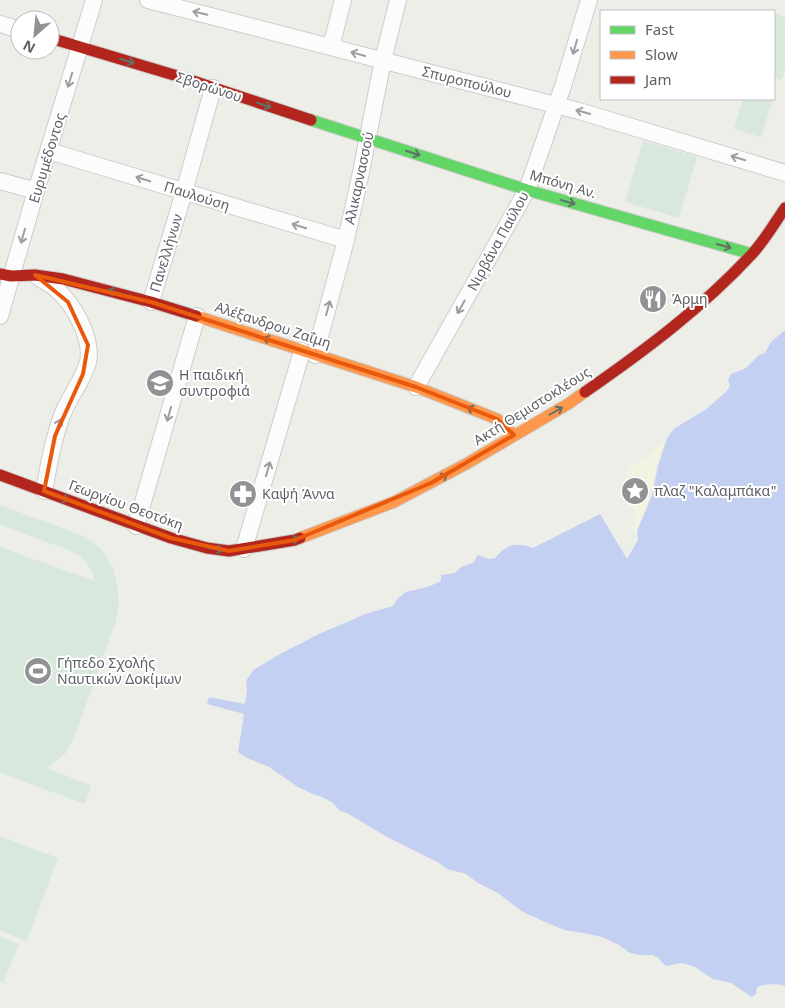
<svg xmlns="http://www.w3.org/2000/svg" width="785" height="1008" viewBox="0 0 785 1008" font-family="'Noto Sans',sans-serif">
<rect width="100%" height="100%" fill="#eeeee9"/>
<path fill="#d9e8dc" d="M774 13 785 17V70L782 80 774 78Z
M743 99H773L761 137 734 129Z
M643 141 697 157 679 218 625 202Z
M0 505 84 536 102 550 113 568 118 589 119 605 116 621 75 735 65 754 46 768 91 785 85 804 0 773V547L95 581 92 572 85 561 77 554 63 548 0 525Z
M0 836 58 858 27 941 0 931Z
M0 936 19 944 3 983 0 982Z"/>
<path fill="#f2f3e1" d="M666 439 657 464 648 502 635 535 634 527 636 515 631 502 620 497 618 495 630 467 649 455Z"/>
<path fill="#c4d0f1" d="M785 330V986C778 983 764 984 757 987L756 994 752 997 731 983 713 979 695 967 682 963 667 966 662 963 659 958 652 955H640L630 953 619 945 602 937 589 934 564 930 529 915 520 910 498 893 478 883 466 874 447 869 439 863 387 837 347 813 340 811 333 803 324 798 313 794 298 787 269 767 245 757 238 752 244 714 207 704 209 697 245 704 247 690 246 681 253 670 282 653 321 633 352 620 365 614 393 606 398 598 406 592 430 586 441 581V575L455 573 461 567 473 563 478 555 489 559 495 558C506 544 517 542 533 548L600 514 627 559 638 540 637 531 652 495 658 466 667 438 675 428 705 410 726 392 730 386 728 380 731 374 746 368 759 355 765 353 771 342Z"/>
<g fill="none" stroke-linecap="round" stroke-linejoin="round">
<g stroke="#ccc" stroke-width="18">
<path id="street" d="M148 0 579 111 785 173
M0 24 20 30
M331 47 343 0
M49 151 346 240
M0 181 36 191
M39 278C44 281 50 284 55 288 73 303 93 338 88 362 83 380 70 396 63 413 53 439 49 464 44 491
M151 302 184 192 213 88
M0 316 36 191 94 0
M315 355 346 240 360 177 383 60 398 0
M416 387 527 190 563 86 589 0
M136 526 197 316
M244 549 302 351"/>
</g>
<g stroke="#cbcbcb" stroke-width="13">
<path id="fast" d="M311 120 527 190 752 254"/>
</g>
<g stroke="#cbcbcb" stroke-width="13">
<path id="slow" d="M196 316 416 387 497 419 514 435
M300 538 394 502 466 464 568 404 585 392"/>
</g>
<g stroke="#cbcbcb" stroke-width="13">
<path id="jam" d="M50 38 184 78 311 120
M0 274 11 276 35 275 63 279 151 302 196 316
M585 392C644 351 702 308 752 254 765 240 774 224 785 208
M0 475 171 538 207 548 229 551 295 540 300 538"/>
</g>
<use href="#street" stroke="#fcfcfc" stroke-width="16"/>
<use href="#fast" stroke="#63d668" stroke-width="11"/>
<use href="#slow" stroke="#ff974d" stroke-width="11"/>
<use href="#jam" stroke="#b3261e" stroke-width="11"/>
</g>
<defs><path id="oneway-shaft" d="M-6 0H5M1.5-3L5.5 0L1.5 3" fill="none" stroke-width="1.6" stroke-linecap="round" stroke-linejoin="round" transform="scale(1.25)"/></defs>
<g stroke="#9e9ea2">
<use href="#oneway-shaft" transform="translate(200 13) rotate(-166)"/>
<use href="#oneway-shaft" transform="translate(575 47) rotate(106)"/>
<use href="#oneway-shaft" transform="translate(358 54) rotate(-165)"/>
<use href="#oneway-shaft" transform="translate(70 80) rotate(107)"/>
<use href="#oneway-shaft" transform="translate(583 112) rotate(-164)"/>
<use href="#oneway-shaft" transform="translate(738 158) rotate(-163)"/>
<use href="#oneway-shaft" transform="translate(143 179) rotate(-163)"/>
<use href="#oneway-shaft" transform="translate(299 226) rotate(-163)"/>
<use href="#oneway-shaft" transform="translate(23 236) rotate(106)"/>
<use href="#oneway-shaft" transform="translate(461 307) rotate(119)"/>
<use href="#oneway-shaft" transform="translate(328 308) rotate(-75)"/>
<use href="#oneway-shaft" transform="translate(169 414) rotate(106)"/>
<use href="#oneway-shaft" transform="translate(58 426) rotate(-70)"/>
<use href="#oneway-shaft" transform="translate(268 469) rotate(-74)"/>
</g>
<g stroke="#607266">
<use href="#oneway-shaft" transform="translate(127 61) rotate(17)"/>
<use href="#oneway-shaft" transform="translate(264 105) rotate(18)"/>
<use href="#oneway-shaft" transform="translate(413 153) rotate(18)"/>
<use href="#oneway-shaft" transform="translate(568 202) rotate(16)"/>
<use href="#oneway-shaft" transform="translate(724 246) rotate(16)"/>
<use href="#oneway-shaft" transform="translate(115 292) rotate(-165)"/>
<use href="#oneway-shaft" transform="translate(270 340) rotate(-162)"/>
<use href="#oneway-shaft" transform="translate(474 410) rotate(-158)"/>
<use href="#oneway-shaft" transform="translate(556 411) rotate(-30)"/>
<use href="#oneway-shaft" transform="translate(441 478) rotate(-29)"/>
<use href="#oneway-shaft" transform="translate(62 498) rotate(21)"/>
<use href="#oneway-shaft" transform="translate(292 540) rotate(-13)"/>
<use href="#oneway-shaft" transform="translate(216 549) rotate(7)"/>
</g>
<path fill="none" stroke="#e8590c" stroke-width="4" stroke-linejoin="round" d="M35 275 151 302 416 387 497 419 514 435 431 483 295 540 229 551 171 538 44 491 55 436 83 374 88 345 68 302Z"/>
<defs>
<g id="restaurant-disc" transform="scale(1.4375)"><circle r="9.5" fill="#919294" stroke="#fff"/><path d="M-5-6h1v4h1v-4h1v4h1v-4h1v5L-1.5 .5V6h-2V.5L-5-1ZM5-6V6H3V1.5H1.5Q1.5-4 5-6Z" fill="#fff"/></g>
<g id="school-disc" transform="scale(1.4375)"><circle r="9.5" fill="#919294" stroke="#fff"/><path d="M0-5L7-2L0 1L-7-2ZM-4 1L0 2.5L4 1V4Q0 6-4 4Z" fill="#fff"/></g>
<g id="sight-disc" transform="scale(1.4375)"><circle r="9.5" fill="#919294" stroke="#fff"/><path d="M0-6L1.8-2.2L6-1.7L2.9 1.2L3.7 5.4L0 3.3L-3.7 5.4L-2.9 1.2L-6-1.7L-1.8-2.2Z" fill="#fff"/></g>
<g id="pharmacy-disc" transform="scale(1.4375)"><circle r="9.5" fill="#919294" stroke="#fff"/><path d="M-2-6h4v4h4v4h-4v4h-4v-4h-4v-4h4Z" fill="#fff"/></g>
<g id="stadium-disc" transform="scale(1.4375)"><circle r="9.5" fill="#919294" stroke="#fff"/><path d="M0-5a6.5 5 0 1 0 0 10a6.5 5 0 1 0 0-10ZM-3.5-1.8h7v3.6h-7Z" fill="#fff"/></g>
</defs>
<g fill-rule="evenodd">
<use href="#restaurant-disc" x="653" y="299"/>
<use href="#school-disc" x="160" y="383"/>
<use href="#sight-disc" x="635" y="491"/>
<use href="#pharmacy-disc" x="243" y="494"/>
<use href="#stadium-disc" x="38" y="671"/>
</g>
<g text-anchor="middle" stroke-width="4" stroke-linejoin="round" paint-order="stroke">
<g font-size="14" fill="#5f6066" stroke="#fff">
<text transform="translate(467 82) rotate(14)" y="5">Σπυροπούλου</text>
<text transform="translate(209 87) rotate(18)" y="5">Σβορώνου</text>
<text transform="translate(47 158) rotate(-73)" y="5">Ευρυμέδοντος</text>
<text transform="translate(359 178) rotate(-78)" y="5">Αλικαρνασσού</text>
<text transform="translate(563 184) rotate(16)" y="5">Μπόνη Αν.</text>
<text transform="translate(197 196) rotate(17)" y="5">Παυλούση</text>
<text transform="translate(498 241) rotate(-61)" y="5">Νιρβάνα Παύλου</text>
<text transform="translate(166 253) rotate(-73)" y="5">Πανελλήνων</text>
<text transform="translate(273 325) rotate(18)" y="5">Αλέξανδρου Ζαΐμη</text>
<text transform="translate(532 406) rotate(-32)" y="5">Ακτή Θεμιστοκλέους</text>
<text transform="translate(126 505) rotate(20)" y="5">Γεωργίου Θεοτόκη</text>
</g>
<g font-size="14" fill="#5f6066" stroke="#fff" text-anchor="start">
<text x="672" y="304">Άρμη</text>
<text x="179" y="380">Η παιδική<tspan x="179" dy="16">συντροφιά</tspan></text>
<text x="654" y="496">πλαζ "Καλαμπάκα"</text>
<text x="262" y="499">Καψή Άννα</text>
<text x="57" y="668">Γήπεδο Σχολής<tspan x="57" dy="16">Ναυτικών Δοκίμων</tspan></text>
</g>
</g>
<rect x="600" y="10" width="175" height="90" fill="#ffffff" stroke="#bfbfc2"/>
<rect x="610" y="26" width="25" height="8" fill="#63d668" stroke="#bfbfc2"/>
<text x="645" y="35" font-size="15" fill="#5f6066">Fast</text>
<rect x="610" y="51" width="25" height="8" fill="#ff974d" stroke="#bfbfc2"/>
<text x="645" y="60" font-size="15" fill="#5f6066">Slow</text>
<rect x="610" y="76" width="25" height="8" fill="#b3261e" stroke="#bfbfc2"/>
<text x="645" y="85" font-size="15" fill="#5f6066">Jam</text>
<g transform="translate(35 35) rotate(207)"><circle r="24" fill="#ffffff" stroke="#bfbfc2"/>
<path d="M0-4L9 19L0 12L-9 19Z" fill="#919294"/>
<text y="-8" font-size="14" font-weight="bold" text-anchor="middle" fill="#5f6066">N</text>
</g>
</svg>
